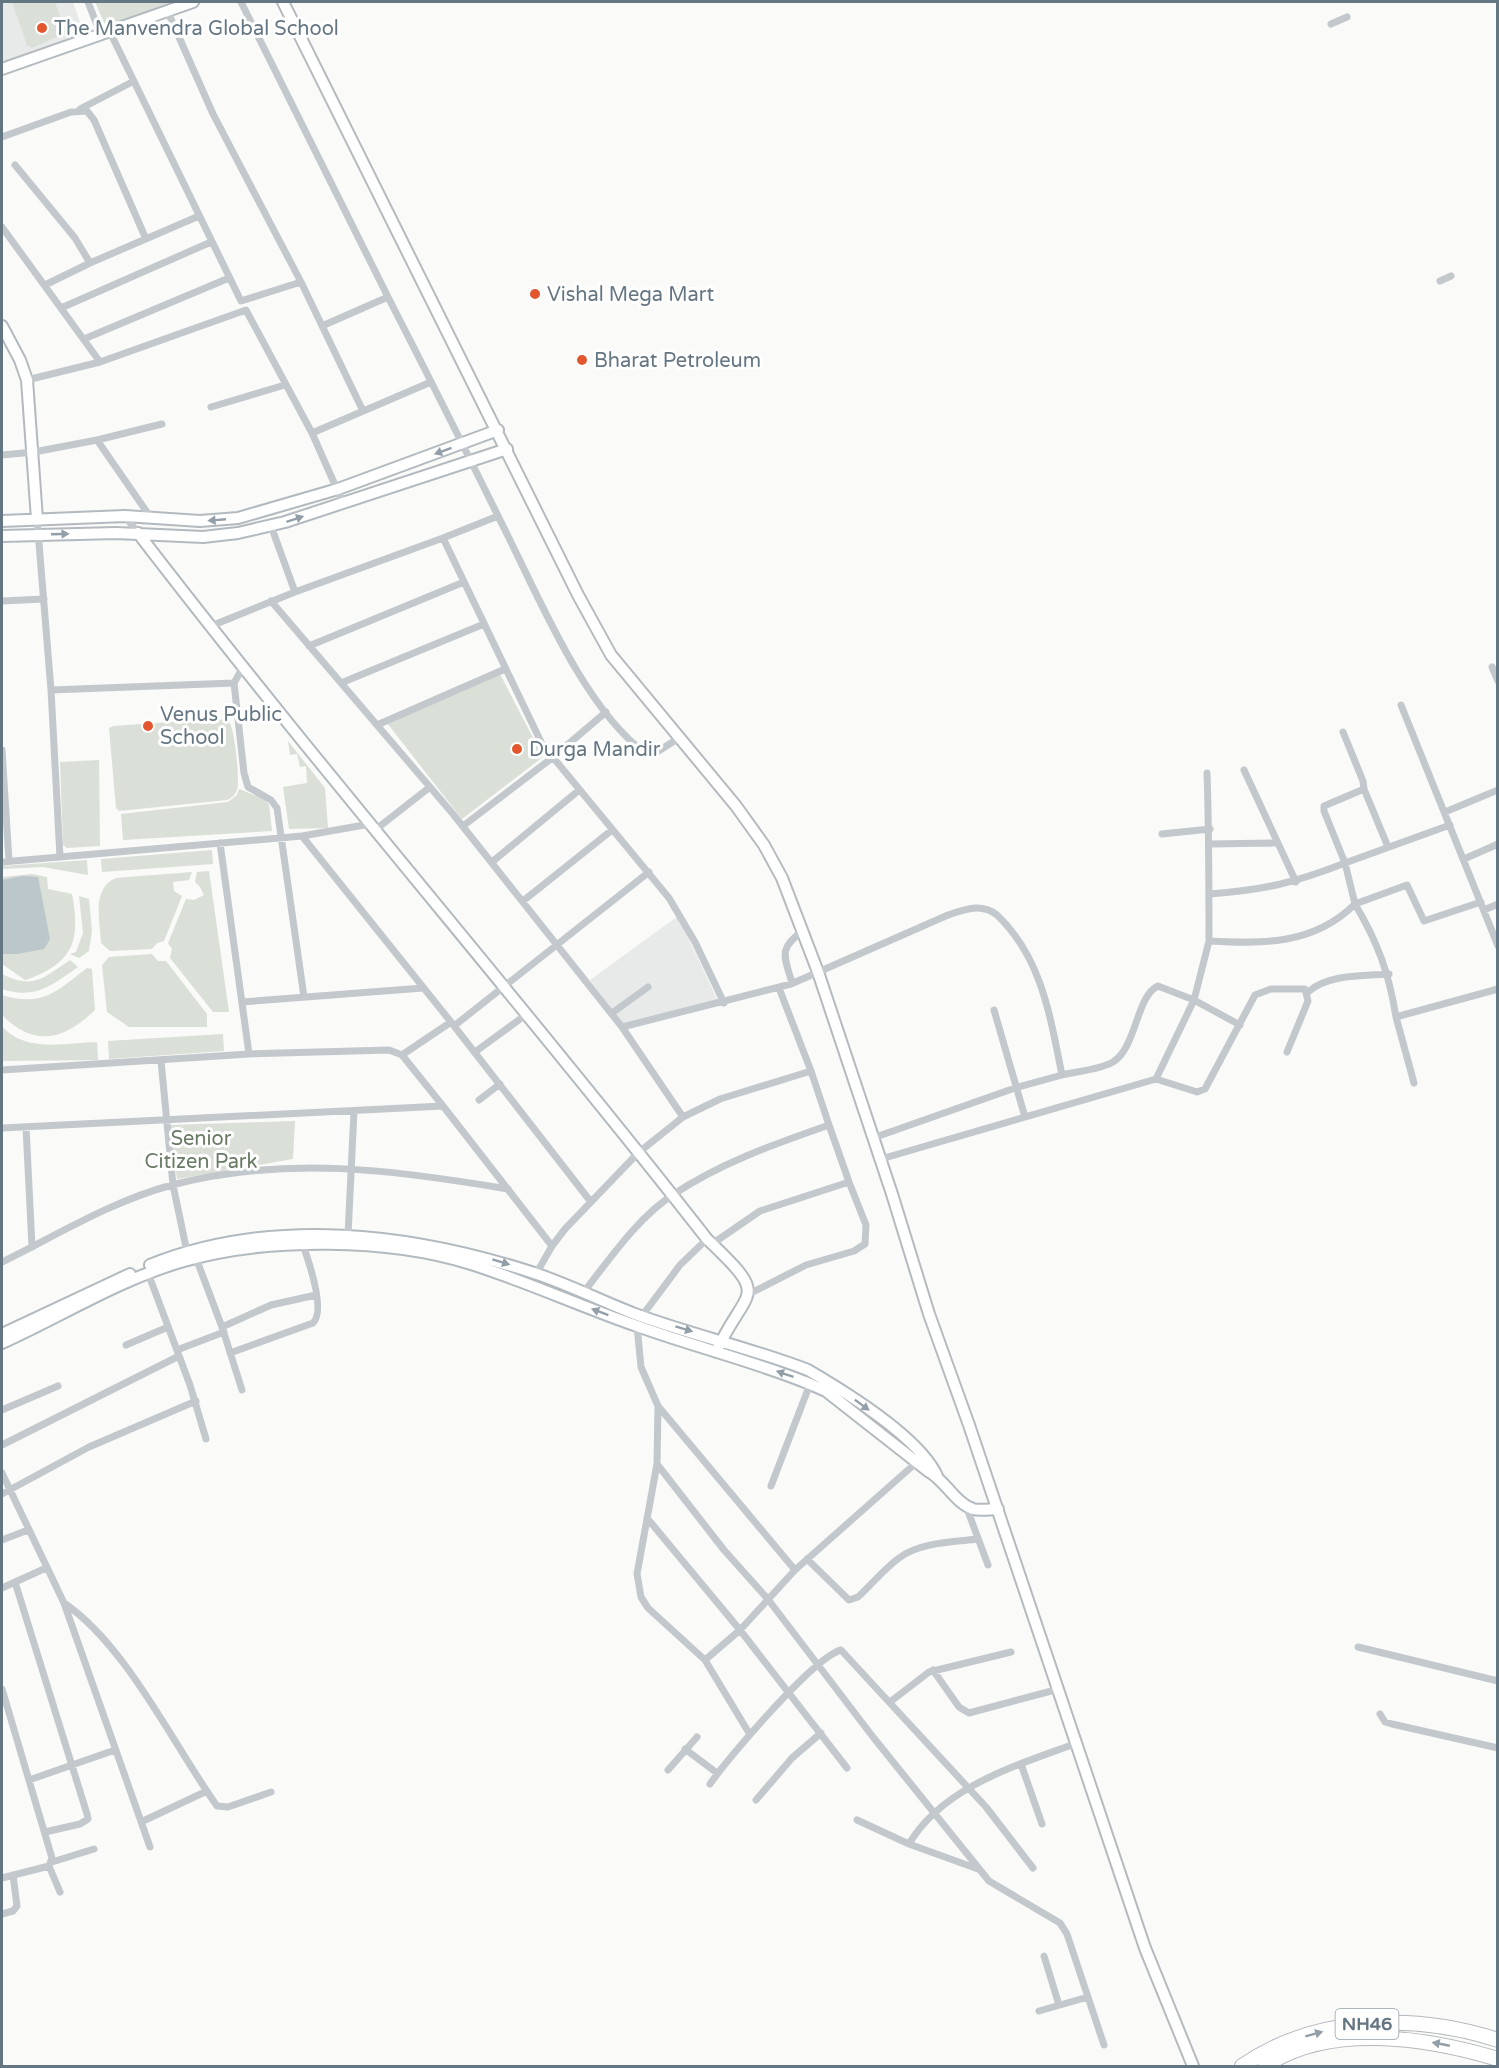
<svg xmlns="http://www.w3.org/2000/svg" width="1499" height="2068" viewBox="0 0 1499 2068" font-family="'Varela Round',sans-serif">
<rect width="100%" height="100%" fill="#fafaf8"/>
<path fill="#e8e9e9" d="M2 2H73L85 36 2 67Z
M678 916 718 1001 623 1023 590 980Z"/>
<path fill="#dadfd7" d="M12 2H55L66 33 32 48 27 45Z
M95 2H179L106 27Z
M500 674 543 757 462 819 387 723Z
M213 719 228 720C235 727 240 780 237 790 235 795 232 798 227 800L119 811 116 808 109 728 113 726Z
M288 741 325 788 328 828 289 829 283 787 307 783 306 766 300 767 297 754 290 755Z
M99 760 100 846 67 848 63 845 60 762Z
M239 789 262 798 269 804 272 831 123 840 121 814 228 802 237 795Z
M212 850 213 864 102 872 101 859Z
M87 860 88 875 43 867 2 869V866Z
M209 871 229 1012H213L170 958 172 949 168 943 186 899 194 900 204 895 200 887 195 882 197 872Z
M192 872 189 880 173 882 174 891 182 896 164 941 157 943 152 949 110 951 101 943C100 920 91 889 116 878Z
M32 874 47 877 48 889 72 894C81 941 73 964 25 980L2 964V877Z
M79 896 89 899 92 931 89 951 79 958 70 954 76 952 83 933Z
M152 954 158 961H166L207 1014V1027H129L107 1012 102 965 109 957Z
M70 960 78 967C52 985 35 1000 2 989V974C34 990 43 978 70 960Z
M87 968 92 969 95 1010C64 1040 35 1048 2 1015V995C42 1007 56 992 87 968Z
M2 1026C25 1053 64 1043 97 1042L98 1060 2 1061Z
M223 1034 224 1051 109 1059 108 1041Z
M295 1121 293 1159 177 1179 170 1125Z"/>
<path fill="#bbc7cb" d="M22 876 38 877 50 939 44 949 17 954H2V880Z"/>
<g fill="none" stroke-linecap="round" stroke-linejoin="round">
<g stroke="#b3babf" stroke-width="14">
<path id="secondary" d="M2 69 193 2
M2 326 20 360 27 380 37 519
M2 521 125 516 200 521 238 518 338 489 498 430
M138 533C322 773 521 1001 707 1239 772 1301 747 1285 716 1352
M2 536 116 533 203 537 238 533 285 522 507 449
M150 1265C272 1216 412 1233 534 1273 568 1284 601 1301 635 1314 692 1335 751 1348 808 1370 844 1391 920 1438 937 1476
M2 1334 130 1274
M2 1343C62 1316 120 1279 184 1261 267 1237 389 1238 471 1264 528 1282 582 1307 637 1326 695 1347 754 1361 810 1384L826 1391 928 1471C945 1480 955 1503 973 1509 980 1511 990 1509 998 1509"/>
</g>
<g stroke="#b5babe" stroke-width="14">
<path id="primary" d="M283 2 578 595 611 655 736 806 764 845 782 878 818 972 892 1194 929 1314 969 1425 1145 1948 1193 2066"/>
</g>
<g stroke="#b4b9bd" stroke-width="16">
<path id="highway" d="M1242 2066C1316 2015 1415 2013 1498 2040
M1265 2066C1330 2022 1427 2038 1498 2059"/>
</g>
<path stroke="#c3c8cc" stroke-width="7" d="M88 2 100 33
M241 2 388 297
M1331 24 1347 17
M109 30 241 301 301 282 213 114 167 10
M80 109 134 81
M2 137 71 112 87 111 94 120 146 239
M15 165 75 238 90 263 45 285
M2 227 100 362
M90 263 199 216
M1440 281 1451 276
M301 282 363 411
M61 308 211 242
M322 326 388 297C427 373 465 449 503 526 538 595 583 707 645 753L657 752 679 738
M84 339 229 278
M27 380 100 362 246 310 312 433 343 503
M211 407 285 385
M312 433 431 382
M97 440 162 424
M2 455 34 452 97 440 151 518
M125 516 138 533
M37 519 51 690 60 857
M443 538 498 516
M295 592 443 538 542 744 669 898 695 942 724 1003
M2 601 44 599
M271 601 453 814 622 1027 791 984 948 915C965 909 982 903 997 915 1042 958 1050 1016 1062 1075 1078 1071 1099 1070 1113 1062 1137 1047 1136 996 1158 986L1194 1000 1240 1025
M211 626 295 592 271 526
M309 646 464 582
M243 667 234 683 244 773 248 787 271 800 277 808 304 997
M1492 667 1498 681
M341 683 484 624
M51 690 234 683
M1401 705 1498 946
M377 725 505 669
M1343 732 1363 781 1364 789 1324 806V811L1345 863 1450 825
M2 750 9 861
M1244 770 1296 882
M1207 773C1209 829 1209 885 1209 941 1262 944 1314 945 1355 904L1345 863C1294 883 1264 890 1209 894
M1364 789 1388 847
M1445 812 1498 790
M370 824 302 836 451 1022
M463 826 552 758 606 712
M375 830 430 787
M1162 834 1210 829
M220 843 249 1054
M1210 844 1277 843
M1464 859 1498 844
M2 862 302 836
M492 862 578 791
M523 901 612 830
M1481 902 1424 921 1407 885 1355 904C1378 943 1389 973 1396 1017L1498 989
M1484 910 1498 904
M1209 941 1194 1000 1156 1079 1197 1092 1205 1089 1255 995 1271 989H1305L1308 1001 1287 1052
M792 983C785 957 777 949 803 931
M1308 992C1328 974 1363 976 1389 974
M242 1002 423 988
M994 1010 1025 1117
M612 1013 648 987
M1396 1017 1414 1083
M454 1026 649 872
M622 1027 683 1117
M475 1052 527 1014
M402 1055 451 1022 591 1202
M161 1061 173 1185 187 1252
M2 1070 249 1054 389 1050 402 1055 443 1106
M479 1100 500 1084
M26 1127 32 1247
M2 1128 443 1106 552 1246
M873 1138 1015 1088 1062 1075
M881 1159 1156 1079
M348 1235 354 1111
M712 1244 760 1211 849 1182 829 1125
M196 1258 222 1327 242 1390
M2 1262C57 1235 112 1201 172 1185 286 1155 395 1170 508 1189
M148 1273 190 1385 206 1439
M536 1274 552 1246 565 1229 638 1153 683 1117 720 1099 811 1071 779 988
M583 1293C610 1259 637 1218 674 1194 722 1162 775 1144 829 1125L811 1071
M749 1294 806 1265 854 1251 865 1244 866 1225 849 1182
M642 1316 680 1265 707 1239
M637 1326 641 1367 658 1406 795 1570
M222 1327 271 1305 316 1295
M126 1345 168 1327
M177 1350 224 1332
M230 1353 313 1323C326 1311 309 1262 303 1245
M658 1406 657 1464 637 1574 641 1597 648 1608 705 1660 749 1733
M2 1410 58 1386
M2 1445 179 1356
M657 1464 724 1550 767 1598 873 1737 989 1881 1060 1923 1067 1934 1104 2045
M2 1473 64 1603 150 1847
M771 1486 810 1384
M2 1494 89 1447 196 1401
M966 1506 988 1565
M647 1518 740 1630 847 1768
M2 1540 28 1530
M807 1559 849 1600 858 1597C871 1585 884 1569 899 1558 920 1542 953 1542 978 1539
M15 1582 87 1814 88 1819 80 1824 45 1832
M2 1588 46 1568
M64 1603C126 1645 173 1744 217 1806L228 1807 271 1792
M1358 1647 1498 1681
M705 1660 740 1630 795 1570 917 1462
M933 1670 959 1707 969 1713 1059 1689
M2 1689 52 1858 49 1866 2 1878
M890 1702 929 1672 1011 1652
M1380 1714 1385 1722 1392 1724 1498 1748
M685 1749 717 1773
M1021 1764 1042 1824
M668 1770 697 1737
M29 1780 115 1750
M710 1784C728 1758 814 1657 841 1650L986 1807 1033 1868
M756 1800 792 1758 821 1733
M857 1820 909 1844 978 1869
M141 1822 207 1791
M909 1844C943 1786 1018 1765 1077 1743
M52 1862 94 1849
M49 1866 60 1892
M2 1914 13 1911 17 1906 13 1875
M1044 1956 1059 2005
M1039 2011 1088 1997"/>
<use href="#secondary" stroke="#fff" stroke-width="10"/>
<use href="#primary" stroke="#fff" stroke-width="10"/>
<use href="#highway" stroke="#fff" stroke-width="14"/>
</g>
<defs><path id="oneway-solid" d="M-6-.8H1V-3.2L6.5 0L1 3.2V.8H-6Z" transform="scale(1.5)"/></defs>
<g fill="#939fa8">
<use href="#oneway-solid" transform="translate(443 451) rotate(160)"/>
<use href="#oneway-solid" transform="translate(295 519) rotate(-18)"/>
<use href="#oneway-solid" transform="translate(217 520) rotate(175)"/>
<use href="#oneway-solid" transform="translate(60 534) rotate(-2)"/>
<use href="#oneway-solid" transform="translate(501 1262) rotate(17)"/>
<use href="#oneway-solid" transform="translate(600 1312) rotate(-159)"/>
<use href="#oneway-solid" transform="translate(684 1329) rotate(17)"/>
<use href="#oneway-solid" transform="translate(785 1374) rotate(-161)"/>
<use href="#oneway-solid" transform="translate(862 1405) rotate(37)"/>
<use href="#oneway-solid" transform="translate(1314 2034) rotate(-15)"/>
<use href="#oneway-solid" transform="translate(1441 2044) rotate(-169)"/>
</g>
<g fill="#e4572e" stroke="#fff" stroke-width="2">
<circle cx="42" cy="28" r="6"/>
<circle cx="535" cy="294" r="6"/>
<circle cx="582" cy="360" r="6"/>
<circle cx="148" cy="726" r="6"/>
<circle cx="517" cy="749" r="6"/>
</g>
<g text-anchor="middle" stroke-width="6" stroke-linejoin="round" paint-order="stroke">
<rect fill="#fff" stroke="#939fa8" stroke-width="1.5" x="1335.5" y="2009" width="63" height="30" rx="4.5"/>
<g font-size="18" font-weight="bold" fill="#657683">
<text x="1367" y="2030">NH46</text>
</g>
<g font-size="20" fill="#657683" stroke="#fff" text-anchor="start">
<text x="54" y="35">The Manvendra Global School</text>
<text x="547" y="301">Vishal Mega Mart</text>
<text x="594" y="367">Bharat Petroleum</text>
<text x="160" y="721">Venus Public<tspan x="160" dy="23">School</tspan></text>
<text x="529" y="756">Durga Mandir</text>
</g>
<g font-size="20" fill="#687a64" stroke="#fff">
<text x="201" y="1145">Senior<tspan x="201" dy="23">Citizen Park</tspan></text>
</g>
</g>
<rect width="1499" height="2068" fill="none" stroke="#657683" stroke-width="6"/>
</svg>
